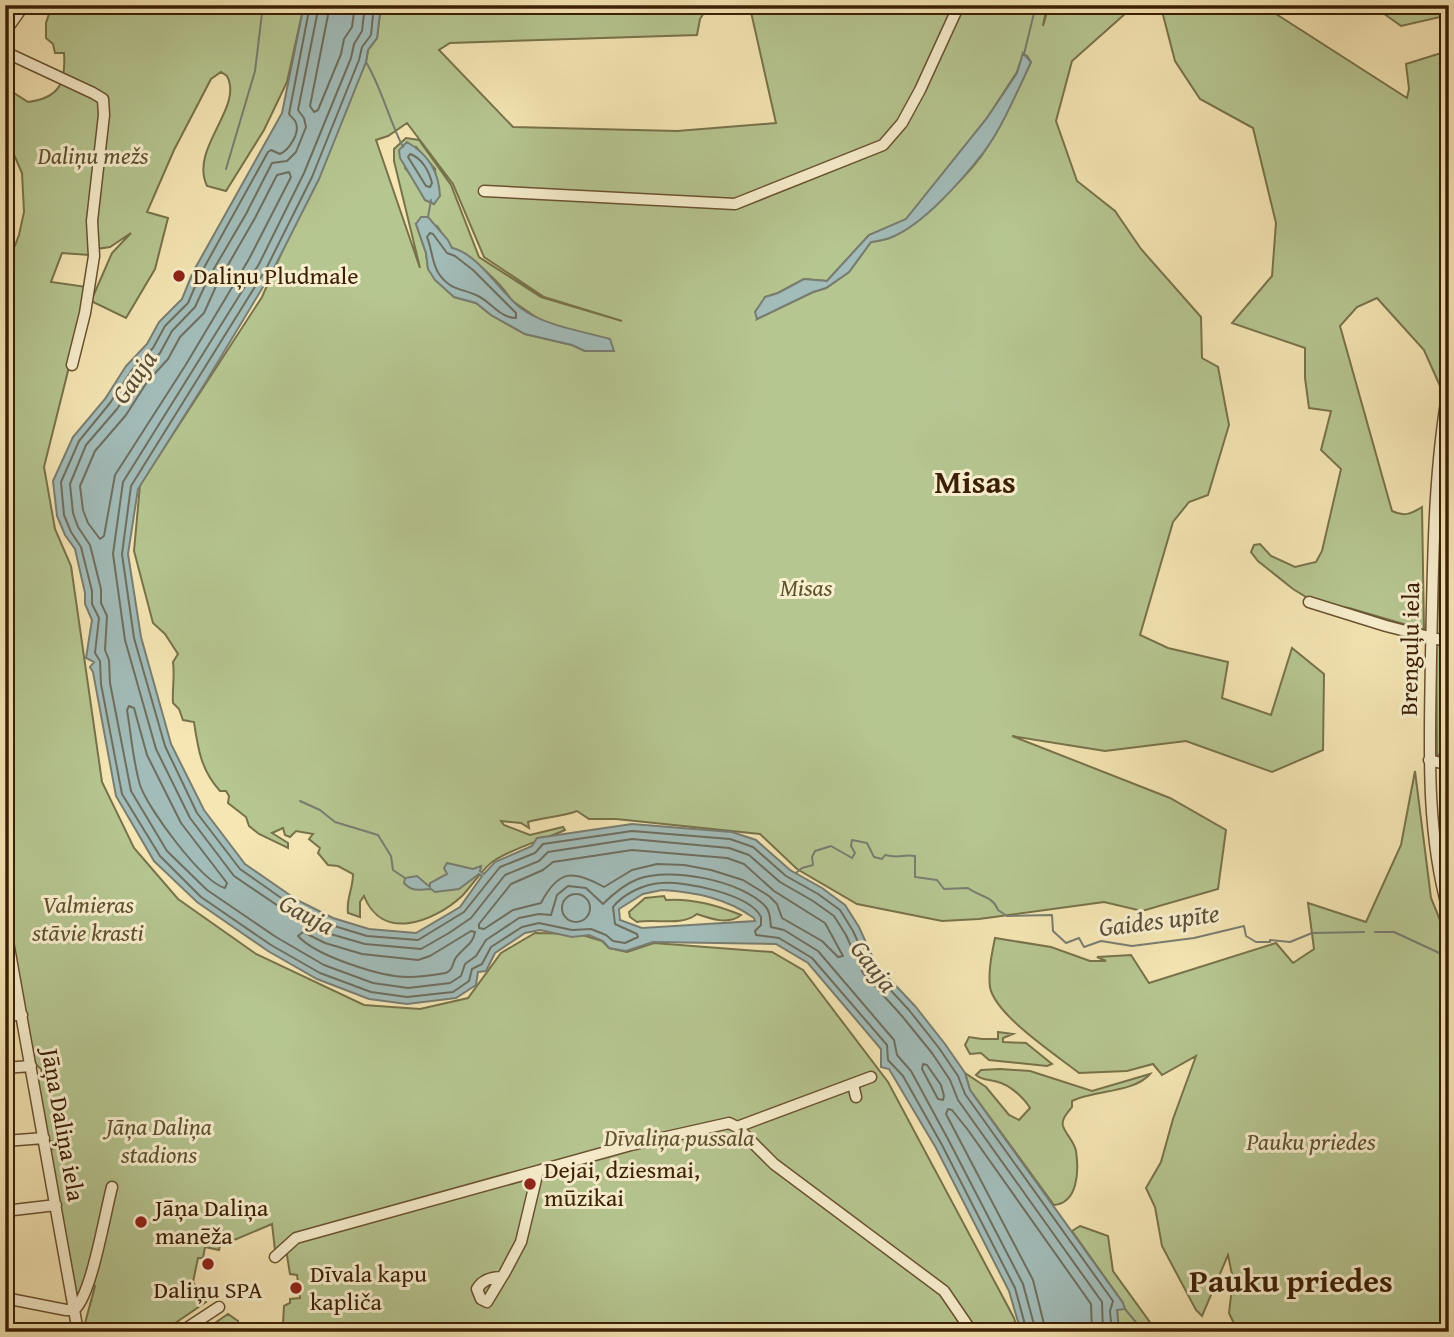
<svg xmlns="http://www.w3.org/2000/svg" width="1454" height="1337" viewBox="0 0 1454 1337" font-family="'Gentium Book Plus',serif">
<rect width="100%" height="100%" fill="#f5e6b4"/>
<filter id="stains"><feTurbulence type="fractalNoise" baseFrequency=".00286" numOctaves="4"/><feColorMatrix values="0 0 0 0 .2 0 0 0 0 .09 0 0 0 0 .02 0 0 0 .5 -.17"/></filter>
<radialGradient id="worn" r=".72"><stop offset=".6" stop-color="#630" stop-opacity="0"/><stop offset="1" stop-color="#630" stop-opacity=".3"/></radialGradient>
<path fill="#b6c691" stroke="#78724a" stroke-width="2" fill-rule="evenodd" d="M52 5H304L287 82 264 130 226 191 207 186C189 148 244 108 227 76L221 72 211 79 174 150 147 212 168 218 155 269 126 318 91 301 112 253 131 233 110 247 90 250 89 255 62 253 51 282 87 287 82 315 44 467 55 529 71 566 102 782 134 848 178 899 256 954 364 1005 420 1009 468 998 501 953 535 933 579 934 602 941 609 948 627 952 654 943 772 952 803 970 888 1082 1014 1318 1018 1332H202L228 1314 238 1321V1325L283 1324 284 1306 290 1303V1299L300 1298 297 1275 290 1274 286 1249 275 1250 272 1224 220 1246 219 1250 205 1247 203 1258H198L193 1282 206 1302 162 1332H87L84 1327 95 1286 93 1285V1282L81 1297 77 1296 50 1151 55 1147 54 1141H50L48 1138 36 1077 42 1073 41 1069 34 1063 5 925V263L9 261 19 235 24 212 22 173 5 134V81L11 91 28 102C60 98 66 82 64 53H55L53 44 46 38V23Z
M381 5H1047L1043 26 1049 5H1262L1407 98 1409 89 1406 64 1438 54 1449 53V342L1440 386 1424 350 1377 298 1357 307 1340 326 1392 511C1404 517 1411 514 1422 507L1424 630 1349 608 1316 603 1293 589 1258 561 1251 552 1254 545 1260 544 1271 556 1295 567 1316 562 1322 551 1341 469 1321 450 1331 411 1309 408 1305 378V348L1232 323 1272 276 1276 223 1253 128 1200 99 1175 61 1162 11 1126 13 1072 61 1056 121 1077 181 1115 211 1141 249 1201 317 1202 358 1218 367 1229 425 1208 495 1189 502 1173 522 1140 635 1168 648 1228 662 1222 698 1271 715 1292 648 1324 674 1323 750 1272 772 1186 741 1105 751 1012 736 1170 798 1226 830 1218 889 1142 911 1104 902 979 919 942 921 857 904 797 869 760 834 616 819H589L577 811C561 817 545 817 528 822L529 828 521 823 501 821 504 825 530 835 563 827 565 830C543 840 516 847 495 860 483 867 473 885 462 896 434 922 382 942 364 896L360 902V917L348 913C346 899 353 889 353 874L338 866 328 865 318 853 320 848 309 839 313 834 296 831 290 837 285 835 283 828 272 833 288 843V848L259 834 249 826 246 817 228 803 229 796 226 791H220C201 770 198 749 194 722L183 720 179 709 173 703C172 689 175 677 173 662L178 654 165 634 153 623 134 551 140 485 262 297 366 62 368 50 377 38ZM707 8C723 8 736 11 751 12L776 123 677 131 513 127 439 50 450 43 697 35 700 19ZM1023 54 1027 56 1031 62C1017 92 1003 121 986 149 972 172 916 227 892 237 885 240 878 241 871 242L849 272 826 288 813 292 757 319 765 297 778 293 804 279 827 281 869 235 906 220 987 118 1017 72ZM407 123 453 184 484 257 544 297 622 321 541 297 479 257 451 185 419 140 406 138 394 149V161L420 268 376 140 388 136ZM416 147 435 169 437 199 434 204 425 200 416 182 405 168ZM416 224 437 226 452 248C467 251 504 286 511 300L585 351 572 345 525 334 491 315 476 303 454 297 428 269 426 253Z
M1372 5H1449V15L1401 26Z
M1449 426V655L1447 661 1449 662V753L1437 755 1436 640 1446 444Z
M1415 771 1431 898 1449 942V1332H1238L1229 1313 1233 1279 1228 1255 1202 1316 1196 1310 1162 1246 1155 1207 1146 1188 1161 1162 1173 1119 1196 1056 1162 1075 1153 1064 1127 1071 1079 1073C1056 1055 995 1015 990 987 988 971 992 953 995 938L1051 947 1090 961H1106L1097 957 1131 955 1149 983 1276 943 1293 963 1314 949 1308 903 1366 922 1401 845Z
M664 896 666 900C692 898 717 905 741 915 729 925 711 919 697 914 681 927 656 918 637 922L630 917 629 912 645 898Z
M998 1032 1013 1034 1003 1038V1042L1026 1043 1052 1064 1047 1066 989 1060 981 1053 970 1054 965 1045 969 1037 982 1039H998Z
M1000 1069 1030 1071 1092 1091 1150 1074C1134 1093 1092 1090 1072 1101V1107C1068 1112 1061 1119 1063 1126 1066 1135 1074 1141 1076 1151 1079 1171 1078 1203 1054 1205L970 1090 965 1073 986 1087 1009 1115 1019 1120 1030 1108C1024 1098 1010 1085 998 1082 989 1079 983 1081 976 1075L981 1070Z
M1080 1226 1108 1236 1113 1271 1157 1332H1119L1117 1310 1123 1303 1072 1231Z"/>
<path fill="#a2bcb9" stroke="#797d71" stroke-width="2" fill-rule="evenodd" d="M304 5H381L377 38 368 50 366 62 319 179 272 272 207 380 138 489 128 554 141 637 171 744 204 810 245 864 297 900 333 918 369 929 416 933 460 907 482 876 479 874 459 889 435 892 431 889C420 889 413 893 404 883L405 878 417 876 430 887V883L447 874 444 868 447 863 473 869 481 866 480 871 484 874 495 862 532 846 537 838 632 824 732 832 756 840 790 870 822 888 845 905 859 927 876 965 915 1006 945 1044 965 1073 970 1090 1123 1303 1125 1309 1117 1310 1119 1332H1021L1009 1291 936 1148 889 1069 881 1067V1049L808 963 776 944 653 942 626 951 609 948 603 941 589 935 572 937 540 930 525 933 495 953 486 971 478 972 476 985 456 998 407 1004 369 999 317 979 268 951 197 902 154 861 116 796 93 672 90 667 94 662 86 658 92 620 85 604V593L75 549 65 535 57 516 53 481 73 437 105 399 126 366 147 344 159 322 182 299 193 272 282 113ZM662 890C695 892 726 898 754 918L755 921 642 928 620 920 619 909 643 894Z
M1023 53 1031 62C1018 90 1001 130 983 153 962 180 924 224 892 237 885 240 878 241 871 242L849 272 826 288 813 292 757 319 755 312 765 297 778 293 804 279 827 281 869 235 906 219 987 118 1017 73Z
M407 142C428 154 439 171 440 196L434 204 425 200 400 158 399 150Z
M421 217H428L448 240 452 248C478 253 501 294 522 309 546 326 582 331 610 339L614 351H585L572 345 525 334 491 315 476 303 454 297 435 280 428 269 426 253 416 224Z"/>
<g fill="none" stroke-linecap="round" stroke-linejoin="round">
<path stroke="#6e6e5e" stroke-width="2" d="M310 5 289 114C291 117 295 119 296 123 300 133 289 150 280 154L271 150 268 152 200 275 188 303 165 326 153 348 132 370 110 403 79 441 61 482 64 515 71 532 81 547 92 591V604L99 618 95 653 100 661 101 684 122 794 160 856 201 897 271 945 320 973 371 992 407 997 453 992 469 981 472 969 482 964 491 947 522 927 539 923 572 930 591 929 606 935 613 941 625 943 638 937 637 934 615 924 613 907C623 894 644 884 661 883 685 881 750 894 761 917V925L755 931 756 935 779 938 812 958 887 1045 888 1060 903 1076 942 1145 1015 1288 1027 1332
M319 5 298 110 304 118 306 127 296 152 287 161 272 163 246 214 208 279 195 307 172 331 160 353 139 376 117 409 86 445 70 484 73 513 78 527 90 545 101 589V603L107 616 105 650 109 660 110 683 131 791 167 851 207 890 276 937 324 965 373 983 408 988 450 983 461 976 465 964 476 956 486 940 519 918 539 914 551 915 557 895 568 886 586 888 603 904C612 895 625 884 638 879 670 867 742 880 766 907 771 913 770 921 771 927L784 930 818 951 894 1040 897 1055 911 1071 949 1141 1023 1284 1036 1332
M330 5 310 106 314 112 318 110 341 54 344 39 352 27 355 5
M365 5 362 31 354 44 351 58 304 173 259 264 123 482 113 554 125 640 156 749 190 818 234 876 290 914 327 933 365 944 421 949 449 933 471 918 505 875 539 861 548 852 632 839 729 848 749 855 780 882 813 901 834 916 846 935 863 973 902 1016 932 1053 950 1080 958 1100 1102 1302 1103 1332
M374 5 371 35 362 47 359 60 312 177 266 269 131 486 122 554 134 638 165 746 197 813 240 869 294 907 331 925 367 936 418 940 464 912 500 867 535 853 543 844 632 831 730 839 753 847 786 876 818 894 840 910 853 931 870 968 909 1010 939 1048 958 1076 965 1094 1113 1301 1110 1311 1112 1332
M410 154C422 158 429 171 432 183L430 187 426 186 408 157Z
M289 172 291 177 249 259 185 366 115 475 104 536 100 539 88 523 83 510 80 486 95 451 126 415 147 382 168 359 180 337 204 313 217 284 255 218 277 175Z
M430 233 433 234 447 253 455 256 473 270 516 313V318C500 318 491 302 478 296 462 288 451 291 439 274 432 264 432 249 427 237Z
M129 706 134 708 147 755 181 823 227 883 225 888C202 882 148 809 140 785 133 761 131 734 127 710Z
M632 850 727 858 744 864 774 891 825 923 843 956 838 957 822 941 782 918 777 904 769 896 743 880 711 870 684 865 657 864 632 870 604 887C573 869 558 870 541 903L513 910 484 929 479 928V924L511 884 543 870 553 862Z
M562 908a14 14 0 1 1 28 0a14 14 0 1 1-28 0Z
M471 931 475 932C473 945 462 948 455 959 452 966 453 969 446 973 434 975 421 977 408 977 381 977 316 956 298 936L303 932 325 943 362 954 418 960 430 956Z
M923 1064 927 1065 941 1085 944 1096 943 1100 938 1099 922 1069Z
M1046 1332 1033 1280 946 1114 948 1109 952 1110 968 1130 1091 1304 1092 1332"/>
<path stroke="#797d71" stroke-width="2" d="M1024 54 1036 5
M366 62C382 89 389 120 403 147
M226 169 255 71 263 5
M428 217 431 200
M300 801 320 810 335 822 378 835 391 856 393 870 405 878
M796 873 802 868 813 865 812 857 815 851 831 846 852 858 855 853 851 846 852 840 867 843 874 857 882 859 885 855C901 859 901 854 915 856V877L937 880 944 889 968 888C980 897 993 896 998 910L1007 916 1052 915 1053 931 1066 943 1079 938 1084 947 1101 941 1132 946 1194 938 1244 926 1246 936 1256 942H1270V940L1290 942 1312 933 1364 932
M1375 932H1394L1448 957
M1125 1309 1144 1332"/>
<g stroke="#6a5130" stroke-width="13">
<path id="minor" d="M5 32 24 5
M5 52 93 93 103 99 104 115 92 221 94 256 85 313 72 365
M484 191 735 204 883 145 902 123 920 90 959 5
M1309 602 1386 626 1449 642
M1429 760 1449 765
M1448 910C1425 827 1430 741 1431 656 1433 565 1433 474 1449 384
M5 925 78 1332
M5 1015H22
M5 1068 31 1066
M853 1084 856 1097
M737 1127 871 1077
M5 1141 44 1138
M5 1211 56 1205
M275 1257 296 1238 631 1145 729 1123 737 1127 774 1164 944 1291 972 1332
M502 1277C492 1277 482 1280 477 1289L481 1299 487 1302 502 1277 504 1274 521 1242 538 1171
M5 1298 66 1310 75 1309
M75 1309C92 1293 105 1213 112 1187
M181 1332 219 1307"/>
</g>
<g stroke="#3b1f04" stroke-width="16">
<path id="major" d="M1449 910V914"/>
</g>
<use href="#minor" stroke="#f8efce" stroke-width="10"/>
<use href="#major" stroke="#eac37a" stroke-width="12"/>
</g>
<g fill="#8f2418" stroke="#f8efce" stroke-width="2.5">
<circle cx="179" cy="276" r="7"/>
<circle cx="530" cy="1184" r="7"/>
<circle cx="141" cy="1222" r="7"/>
<circle cx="208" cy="1264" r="7"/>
<circle cx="296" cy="1288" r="7"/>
</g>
<g text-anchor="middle" stroke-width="6" stroke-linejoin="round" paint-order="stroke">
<g font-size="24" font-style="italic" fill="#60512e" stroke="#f8efce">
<text x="93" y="164">Daliņu mežs</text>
<text x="806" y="596">Misas</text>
<text x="88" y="913">Valmieras<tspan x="88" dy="28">stāvie krasti</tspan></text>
<text x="159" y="1135">Jāņa Daliņa<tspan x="159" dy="28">stadions</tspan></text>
<text x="679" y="1146">Dīvaliņa pussala</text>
<text x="1311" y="1150">Pauku priedes</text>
</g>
<g font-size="24" fill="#3b1f04" stroke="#f8efce" text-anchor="start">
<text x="193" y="284">Daliņu Pludmale</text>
<text x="544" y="1178">Dejai, dziesmai,<tspan x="544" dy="28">mūzikai</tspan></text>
<text x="155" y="1216">Jāņa Daliņa<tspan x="155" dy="28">manēža</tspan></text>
<text x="310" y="1282">Dīvala kapu<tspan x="310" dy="28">kapliča</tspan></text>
<text x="208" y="1298" text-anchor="middle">Daliņu SPA</text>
</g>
<g font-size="24" fill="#3b1f04" stroke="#f8efce">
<text transform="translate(1410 649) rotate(-89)" y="8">Brenguļu iela</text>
<text transform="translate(63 1125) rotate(80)" y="8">Jāņa Daliņa iela</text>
</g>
<g font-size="26" font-style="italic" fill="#5a4e3a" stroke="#f8efce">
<text transform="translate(134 377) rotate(-55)" y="9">Gauja</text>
<text transform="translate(307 914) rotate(28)" y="9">Gauja</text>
<text transform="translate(1159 920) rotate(-7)" y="9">Gaides upīte</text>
<text transform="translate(874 966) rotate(52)" y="9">Gauja</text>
</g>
<g font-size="32" font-weight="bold" fill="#3b1f04" stroke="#f8efce">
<text x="975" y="493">Misas</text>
<text x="1291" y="1292">Pauku priedes</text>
</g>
</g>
<rect width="1454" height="1337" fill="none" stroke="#f5e6b4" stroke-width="28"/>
<rect x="7" y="7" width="1440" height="1323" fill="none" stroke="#3b1f04" stroke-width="3.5"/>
<rect x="14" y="14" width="1426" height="1309" fill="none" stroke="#3b1f04" stroke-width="2"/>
<rect width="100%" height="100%" filter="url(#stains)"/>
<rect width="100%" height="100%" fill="url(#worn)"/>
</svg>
